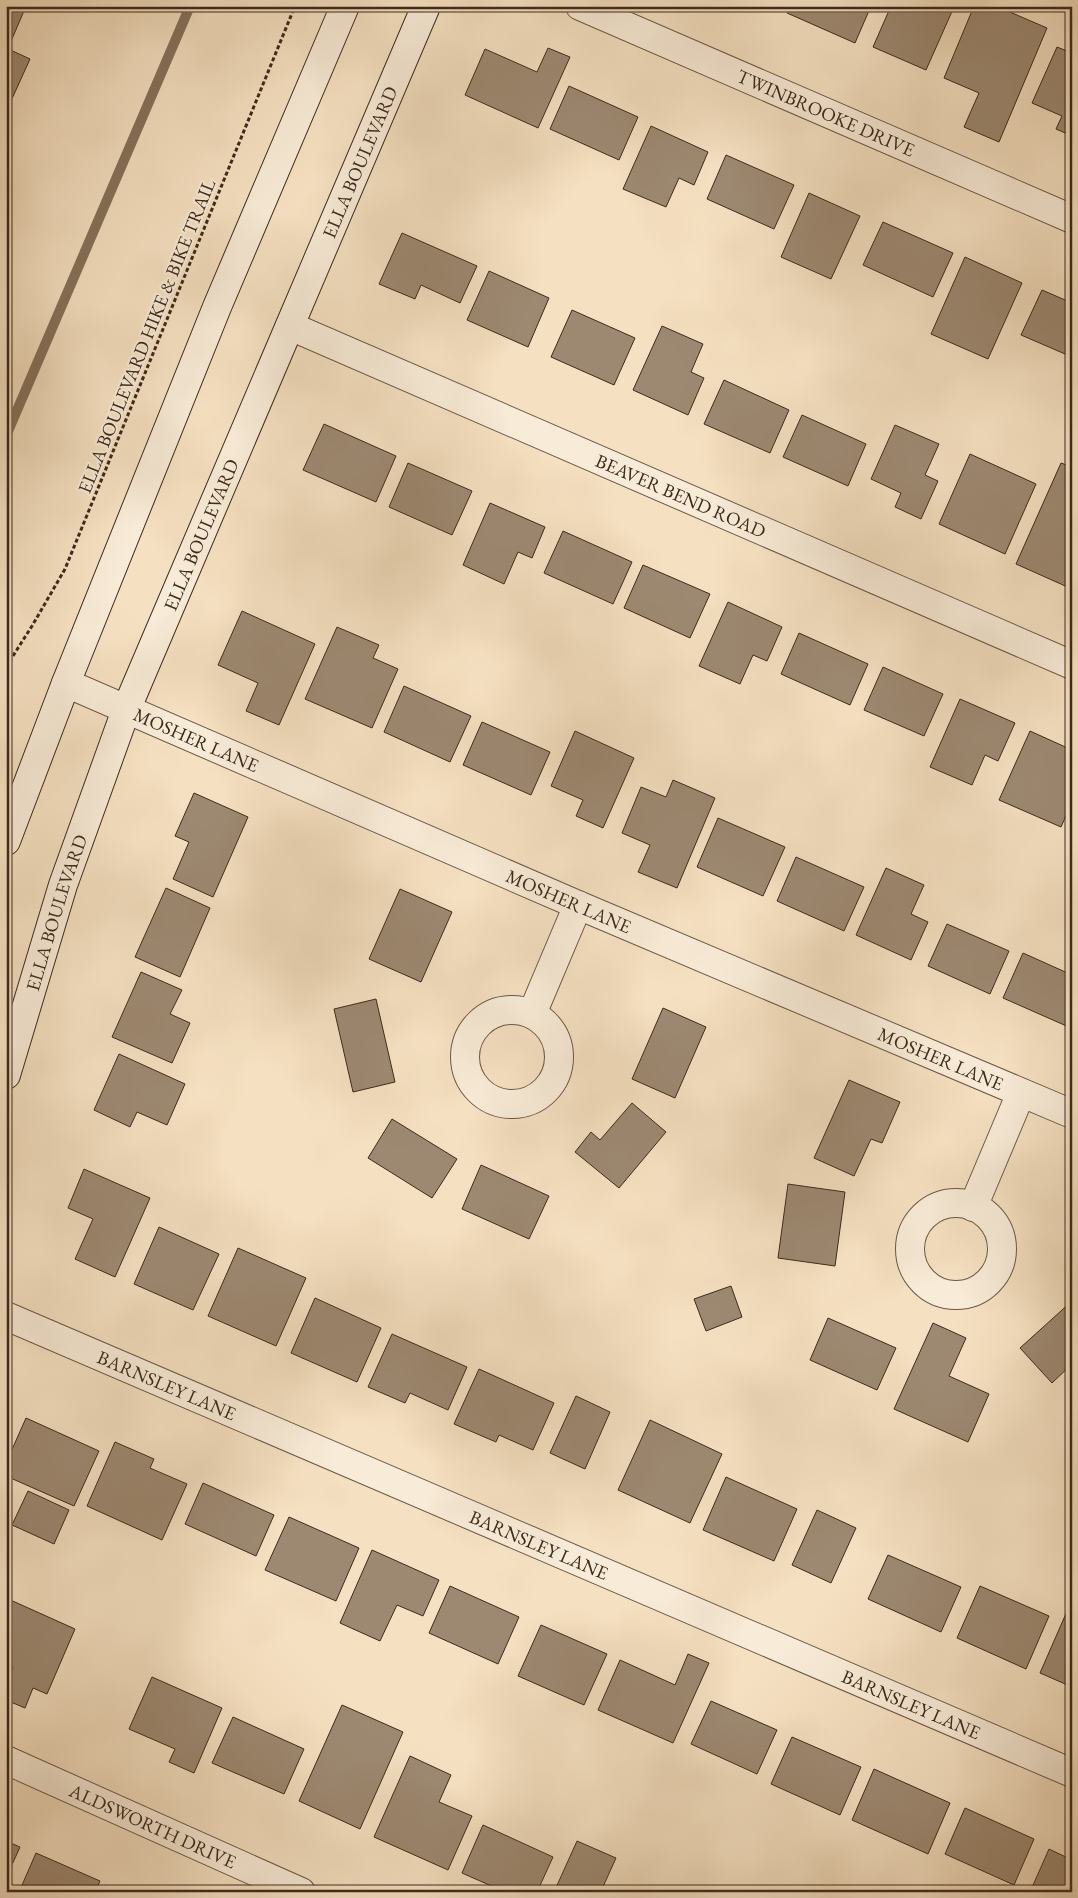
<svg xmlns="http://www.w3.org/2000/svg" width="1078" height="1898" viewBox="0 0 1078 1898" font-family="'EB Garamond',serif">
<rect width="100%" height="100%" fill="#f5e0c1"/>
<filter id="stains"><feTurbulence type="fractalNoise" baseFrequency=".004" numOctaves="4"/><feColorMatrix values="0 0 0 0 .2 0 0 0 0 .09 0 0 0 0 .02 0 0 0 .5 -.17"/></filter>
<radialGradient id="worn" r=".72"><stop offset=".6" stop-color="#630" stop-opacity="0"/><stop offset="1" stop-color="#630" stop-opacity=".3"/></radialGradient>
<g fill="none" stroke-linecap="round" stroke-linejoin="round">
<path stroke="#86725d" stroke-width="10" d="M6 436 190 6"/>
</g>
<path fill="#9d8972" stroke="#3d2a1c" d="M6 6H26L12 39 6 37Z
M790 6H871L855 43 787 13Z
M891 6 954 7 926 70 873 47Z
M974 6H996L1047 28 999 142 964 127 979 93 944 78Z
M1057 47 1072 53V136L1056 129 1062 116 1032 103Z
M6 48 30 59 6 112Z
M548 48 570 57 538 128 465 95 485 49 537 72Z
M569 86 638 117 619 160 550 129Z
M651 126 708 152 694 185 679 178 666 207 623 189Z
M726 155 794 185 774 229 707 199Z
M809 193 860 216 831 279 781 257Z
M883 222 953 253 933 297 863 265Z
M402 233 477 266 460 303 421 285 415 299 379 284Z
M965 257 1022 283 988 359 931 334Z
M489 271 549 298 528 347 467 320Z
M1042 290 1072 303V357L1021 335Z
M572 310 635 338 614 385 551 357Z
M662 326 703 344 691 372 704 378 688 415 633 390Z
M724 380 789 410 770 453 704 424Z
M802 415 866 444 848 486 783 457Z
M324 424 396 456 376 502 303 470Z
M895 425 939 444 925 475 938 481 921 519 895 507 901 493 871 479Z
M970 454 1036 484 1005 554 939 524Z
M408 463 472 491 452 535 389 507Z
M1061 463 1072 467V589L1016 564Z
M490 503 545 527 532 558 518 552 504 584 463 565Z
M563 531 632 562 613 604 544 573Z
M643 565 710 594 690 638 624 608Z
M728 602 782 627 767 661 753 655 740 684 699 666Z
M242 611 315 644 279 725 246 711 258 683 218 665Z
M337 627 379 645 373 658 398 669 372 728 305 699Z
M799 633 868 664 850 705 781 674Z
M883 667 943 694 924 736 864 710Z
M404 686 471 716 450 762 384 732Z
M960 699 1015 723 998 761 985 755 972 785 930 767Z
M482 722 550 752 531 795 463 765Z
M575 731 634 758 603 828 576 816 583 800 551 786Z
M1030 731 1072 750V802L1061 827 999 800Z
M673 780 715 798 677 888 638 872 650 845 622 833 641 787 666 797Z
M194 793 248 817 213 897 173 879 189 842 175 836Z
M718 818 785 847 763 896 697 867Z
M796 857 864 887 844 931 777 901Z
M886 868 924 885 911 914 928 922 911 960 856 935Z
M166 888 210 908 180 977 135 957Z
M400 889 452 912 421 982 369 959Z
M947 924 1009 951 990 994 928 966Z
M1023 953 1072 975 1071 1028 1003 998Z
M141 972 182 990 170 1014 190 1023 172 1063 112 1037Z
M376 999 395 1082 353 1092 334 1009Z
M663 1008 706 1027 675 1098 632 1079Z
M119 1054 185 1084 167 1125 137 1112 130 1127 94 1110Z
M849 1080 900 1102 882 1143 871 1139 854 1176 814 1158Z
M632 1103 666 1132 619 1188 575 1152 591 1132 600 1140Z
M392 1119 457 1159 432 1198 368 1158Z
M481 1165 549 1196 529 1239 462 1209Z
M84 1169 150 1198 115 1277 75 1259 93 1219 68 1208Z
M788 1184 845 1192 835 1266 778 1258Z
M159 1227 219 1254 193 1310 134 1284Z
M238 1248 306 1278 276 1346 208 1316Z
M731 1286 742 1317 706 1331 694 1299Z
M315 1298 381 1328 357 1382 291 1353Z
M1072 1301V1364L1052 1383 1020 1348Z
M828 1318 896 1348 877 1390 810 1360Z
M933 1323 966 1338 949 1376 989 1394 968 1442 894 1409Z
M392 1334 467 1367 448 1410 410 1393 405 1403 368 1387Z
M479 1369 554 1403 533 1450 499 1435 496 1442 454 1424Z
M576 1396 610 1412 585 1469 550 1453Z
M26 1418 99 1451 74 1506 6 1476V1463Z
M650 1420 722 1454 690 1523 618 1490Z
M115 1442 154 1459 150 1468 187 1484 162 1540 87 1506Z
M726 1477 797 1509 774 1561 703 1530Z
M203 1483 274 1515 256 1556 185 1524Z
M28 1491 69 1510 54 1544 12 1525Z
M817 1510 856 1528 831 1583 792 1565Z
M289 1517 359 1548 336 1601 265 1570Z
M372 1550 439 1580 423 1616 397 1605 380 1641 340 1623Z
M888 1555 961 1587 941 1632 868 1599Z
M450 1586 519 1617 498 1664 429 1633Z
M980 1586 1049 1616 1026 1669 957 1638Z
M6 1598 75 1629 47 1694 33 1688 25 1708 6 1700V1682L13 1667 6 1664Z
M1068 1609 1072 1611V1687L1040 1673Z
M541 1625 607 1654 584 1705 518 1676Z
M688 1654 709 1663 673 1743 598 1710 620 1660 675 1685Z
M152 1677 222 1708 194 1773 169 1762 175 1749 129 1729Z
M711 1701 777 1730 757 1774 691 1744Z
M342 1705 403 1732 360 1829 299 1801Z
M233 1717 304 1749 284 1794 212 1763Z
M792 1737 861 1767 840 1815 771 1784Z
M410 1756 451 1775 439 1802 472 1816 448 1870 374 1837Z
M874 1769 950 1803 928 1854 852 1820Z
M965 1808 1034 1839 1014 1885 945 1854Z
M483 1825 553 1857 537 1892H505L462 1873Z
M6 1841 20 1847 6 1878Z
M577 1841 616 1858 602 1889 607 1892H554Z
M1049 1849 1072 1860V1892H1030Z
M36 1853 100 1881 95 1892H19Z"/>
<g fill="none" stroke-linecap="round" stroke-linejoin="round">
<g stroke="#6b5845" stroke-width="30">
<g id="street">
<path id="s1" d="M580 6 1072 219"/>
<path id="s2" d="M290 326 1072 665"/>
<path id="s3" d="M66 683 578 905 1072 1114"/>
<circle cx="512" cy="1057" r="47"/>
<path d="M532 1014 578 905"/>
<circle cx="956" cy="1249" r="46"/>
<path d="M973 1207 1021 1093"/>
<path id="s4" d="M6 1316 1072 1773"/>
<path id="s5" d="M6 1760 301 1892"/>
</g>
</g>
<g stroke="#3d2a1c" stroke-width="30">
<g id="secondary">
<path d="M6 841 66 683 217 307 345 6"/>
<path id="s6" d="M6 1075 63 885 126 710 426 6"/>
</g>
</g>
<path stroke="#3d2a1c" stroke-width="3" stroke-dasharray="4 2.5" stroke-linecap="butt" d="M6 667 32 626 65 569 295 6"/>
<use href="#street" stroke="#f8ebd7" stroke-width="28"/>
<use href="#secondary" stroke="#f8ebd7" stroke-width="28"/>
</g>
<g text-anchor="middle" stroke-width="4.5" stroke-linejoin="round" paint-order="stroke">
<g font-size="19" fill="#3d2a1c" stroke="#f8ebd7">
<text dy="7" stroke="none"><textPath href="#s1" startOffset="268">TWINBROOKE DRIVE</textPath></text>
<text dy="7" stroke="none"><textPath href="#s6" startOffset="980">ELLA BOULEVARD</textPath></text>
<text transform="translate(146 336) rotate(-68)" y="7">ELLA BOULEVARD HIKE &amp; BIKE TRAIL</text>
<text dy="7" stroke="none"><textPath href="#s2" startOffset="426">BEAVER BEND ROAD</textPath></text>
<text dy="7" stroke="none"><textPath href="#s6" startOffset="575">ELLA BOULEVARD</textPath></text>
<text dy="7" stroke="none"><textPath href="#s3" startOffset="142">MOSHER LANE</textPath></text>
<text dy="7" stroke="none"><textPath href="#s3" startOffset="548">MOSHER LANE</textPath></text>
<text dy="7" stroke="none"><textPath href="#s6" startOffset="170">ELLA BOULEVARD</textPath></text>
<text dy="7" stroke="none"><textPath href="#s3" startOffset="952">MOSHER LANE</textPath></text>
<text dy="7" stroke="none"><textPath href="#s4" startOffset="175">BARNSLEY LANE</textPath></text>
<text dy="7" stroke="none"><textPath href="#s4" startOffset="580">BARNSLEY LANE</textPath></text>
<text dy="7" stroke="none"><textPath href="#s4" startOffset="985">BARNSLEY LANE</textPath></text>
<text dy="7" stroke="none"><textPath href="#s5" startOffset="161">ALDSWORTH DRIVE</textPath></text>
</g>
</g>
<rect width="1078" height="1898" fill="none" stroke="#f5e0c1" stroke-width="25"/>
<rect x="8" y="8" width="1063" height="1883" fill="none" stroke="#3d2a1c" stroke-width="2.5"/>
<rect x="12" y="12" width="1053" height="1873" fill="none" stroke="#3d2a1c"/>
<rect width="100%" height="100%" filter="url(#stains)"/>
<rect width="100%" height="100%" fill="url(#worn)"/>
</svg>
